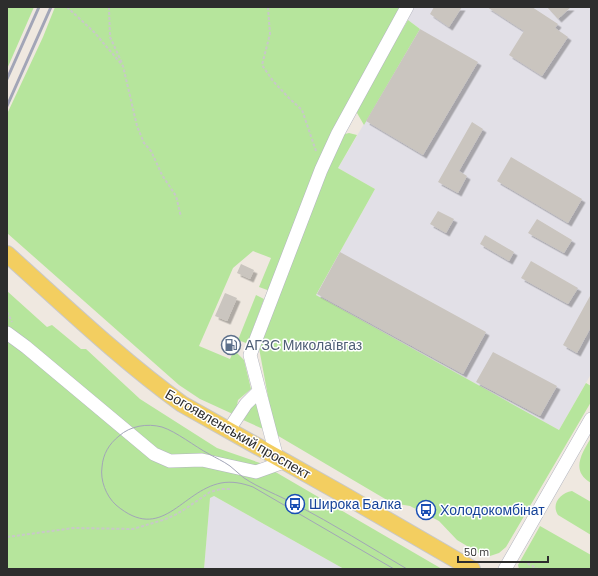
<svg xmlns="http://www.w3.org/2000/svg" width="598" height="576" viewBox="0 0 598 576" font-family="Barlow,sans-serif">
<defs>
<filter id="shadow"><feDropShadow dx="3.5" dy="3.5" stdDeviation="0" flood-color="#0004"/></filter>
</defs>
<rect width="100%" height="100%" fill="#efe8e0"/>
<path fill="#e2e0e7" d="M414 7H591V374L559 430 316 295 375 189 338 168 420 29 408 20Z
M214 496 344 569H204L210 497Z"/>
<path fill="#b6e59c" d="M7 7H34L7 69Z
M55 7H401L270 291 259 287 271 258 253 251 233 268 199 346 230 359 234 350 244 360 251 389 238 400 235 415 200 399 179 385 7 233V114L43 37Z
M408 20 420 29 364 125 357 113V106Z
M349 133 357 135 338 168 375 189 316 295 559 430 586 383 591 386V402L506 547 499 553 490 556 482 555 457 540 439 521 410 506 392 503 275 434 259 348 341 135Z
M7 291 47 327 52 325 81 349H86L140 399 217 448 260 463 442 569H344L214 496 210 498 204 569H7Z
M256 295 264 299 248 342 246 343 238 340Z
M256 400 263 429 241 419Z
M591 438V483C570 471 582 453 591 438Z
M572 491 591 502V535L558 515C551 504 560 493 572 491Z
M540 526 591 555V569H519L518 565Z"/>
<path fill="#cac5bf" filter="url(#shadow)" d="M434 7H462L449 27 430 14Z
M487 7H532L558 24 555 28 568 37 542 76 509 55 524 31Z
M547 7H571L558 19Z
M420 29 478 62 423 155 366 121Z
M472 122 483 129 459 171 467 176 458 193 438 182Z
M511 157 582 199 568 223 497 181Z
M438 211 454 219 446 233 430 224Z
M537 219 572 240 564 253 528 233Z
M485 235 514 252 509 261 480 244Z
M340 252 486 332 463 374 317 294Z
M531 261 578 288 568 304 521 278Z
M241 264 254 270 250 279 237 273Z
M225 293 237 298 227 321 215 316Z
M590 296 591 297V327L577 353 563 345Z
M493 352 557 386 540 416 476 382Z"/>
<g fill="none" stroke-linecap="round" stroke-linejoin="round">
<g stroke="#b3b6c0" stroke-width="14">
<path id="minor" d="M7 333 26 347 154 454 170 461 202 460 256 472 284 462
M228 431 246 404 259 391
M277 458 250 355 321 170 338 133 407 7
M505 569 591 419"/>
</g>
<g stroke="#c8c8c8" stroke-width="18">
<path id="major" d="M7 254C64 305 120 359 182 404L344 495 472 569"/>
</g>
<path stroke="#c8c8c8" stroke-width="2" stroke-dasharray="3 2" stroke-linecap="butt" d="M67 7 94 32 123 66 137 126 144 143 151 151 162 175 176 196 181 217
M109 7 110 37 122 63
M268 7 270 34 262 65 273 81 289 98 302 110 316 151
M7 312 12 322
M7 537 74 528 133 529 163 520 175 515 185 509 210 492 221 489H231
M523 561 538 569"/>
<use href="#minor" stroke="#fff" stroke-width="13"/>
<use href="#major" stroke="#f3ce60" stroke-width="16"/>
<path stroke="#a2a5b7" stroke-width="1" d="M394 569 253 487C242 483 232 481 221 483 181 491 162 544 116 505 106 496 100 480 102 467 103 454 109 444 119 436 130 426 147 423 162 427 177 432 194 446 209 454 216 458 223 461 230 466 235 470 239 474 244 478 259 488 278 495 295 504 333 524 370 547 407 569"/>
<path stroke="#a2a5b7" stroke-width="3" d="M7 79 39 7
M7 106 51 7"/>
</g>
<defs>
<g id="fuel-ring" transform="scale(1)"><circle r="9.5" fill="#fff" stroke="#5c6f8a" stroke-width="1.5"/><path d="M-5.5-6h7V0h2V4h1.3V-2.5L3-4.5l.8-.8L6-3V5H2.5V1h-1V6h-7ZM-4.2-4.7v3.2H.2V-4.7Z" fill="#5c6f8a"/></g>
<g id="bus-ring" transform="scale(1)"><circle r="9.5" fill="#fff" stroke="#1a4fb4" stroke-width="1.5"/><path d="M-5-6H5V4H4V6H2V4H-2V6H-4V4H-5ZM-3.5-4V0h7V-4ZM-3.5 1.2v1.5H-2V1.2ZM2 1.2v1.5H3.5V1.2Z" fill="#1a4fb4"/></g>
</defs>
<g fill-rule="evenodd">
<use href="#fuel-ring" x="231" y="345"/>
<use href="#bus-ring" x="295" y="504"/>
<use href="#bus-ring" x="426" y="510"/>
</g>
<g text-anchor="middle" stroke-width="3" stroke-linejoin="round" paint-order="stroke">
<g font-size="14" fill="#4e5e75" stroke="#fff" text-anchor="start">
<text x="245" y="350">АГЗС Миколаївгаз</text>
</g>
<g font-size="14" fill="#2d2d2d" stroke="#fff">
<text transform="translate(238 434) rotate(30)" y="5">Богоявленський проспект</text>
</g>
<g font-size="14" fill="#164399" stroke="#fff" text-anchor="start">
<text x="309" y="509">Широка Балка</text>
<text x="440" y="515">Холодокомбінат</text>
</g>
</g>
<rect width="598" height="576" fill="none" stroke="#2d2d2d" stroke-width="16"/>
<path d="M458 556v6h90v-6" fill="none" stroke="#2d2d2d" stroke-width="2"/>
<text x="464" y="556" font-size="12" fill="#2d2d2d" stroke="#ffffff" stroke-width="3" paint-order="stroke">50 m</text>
</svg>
